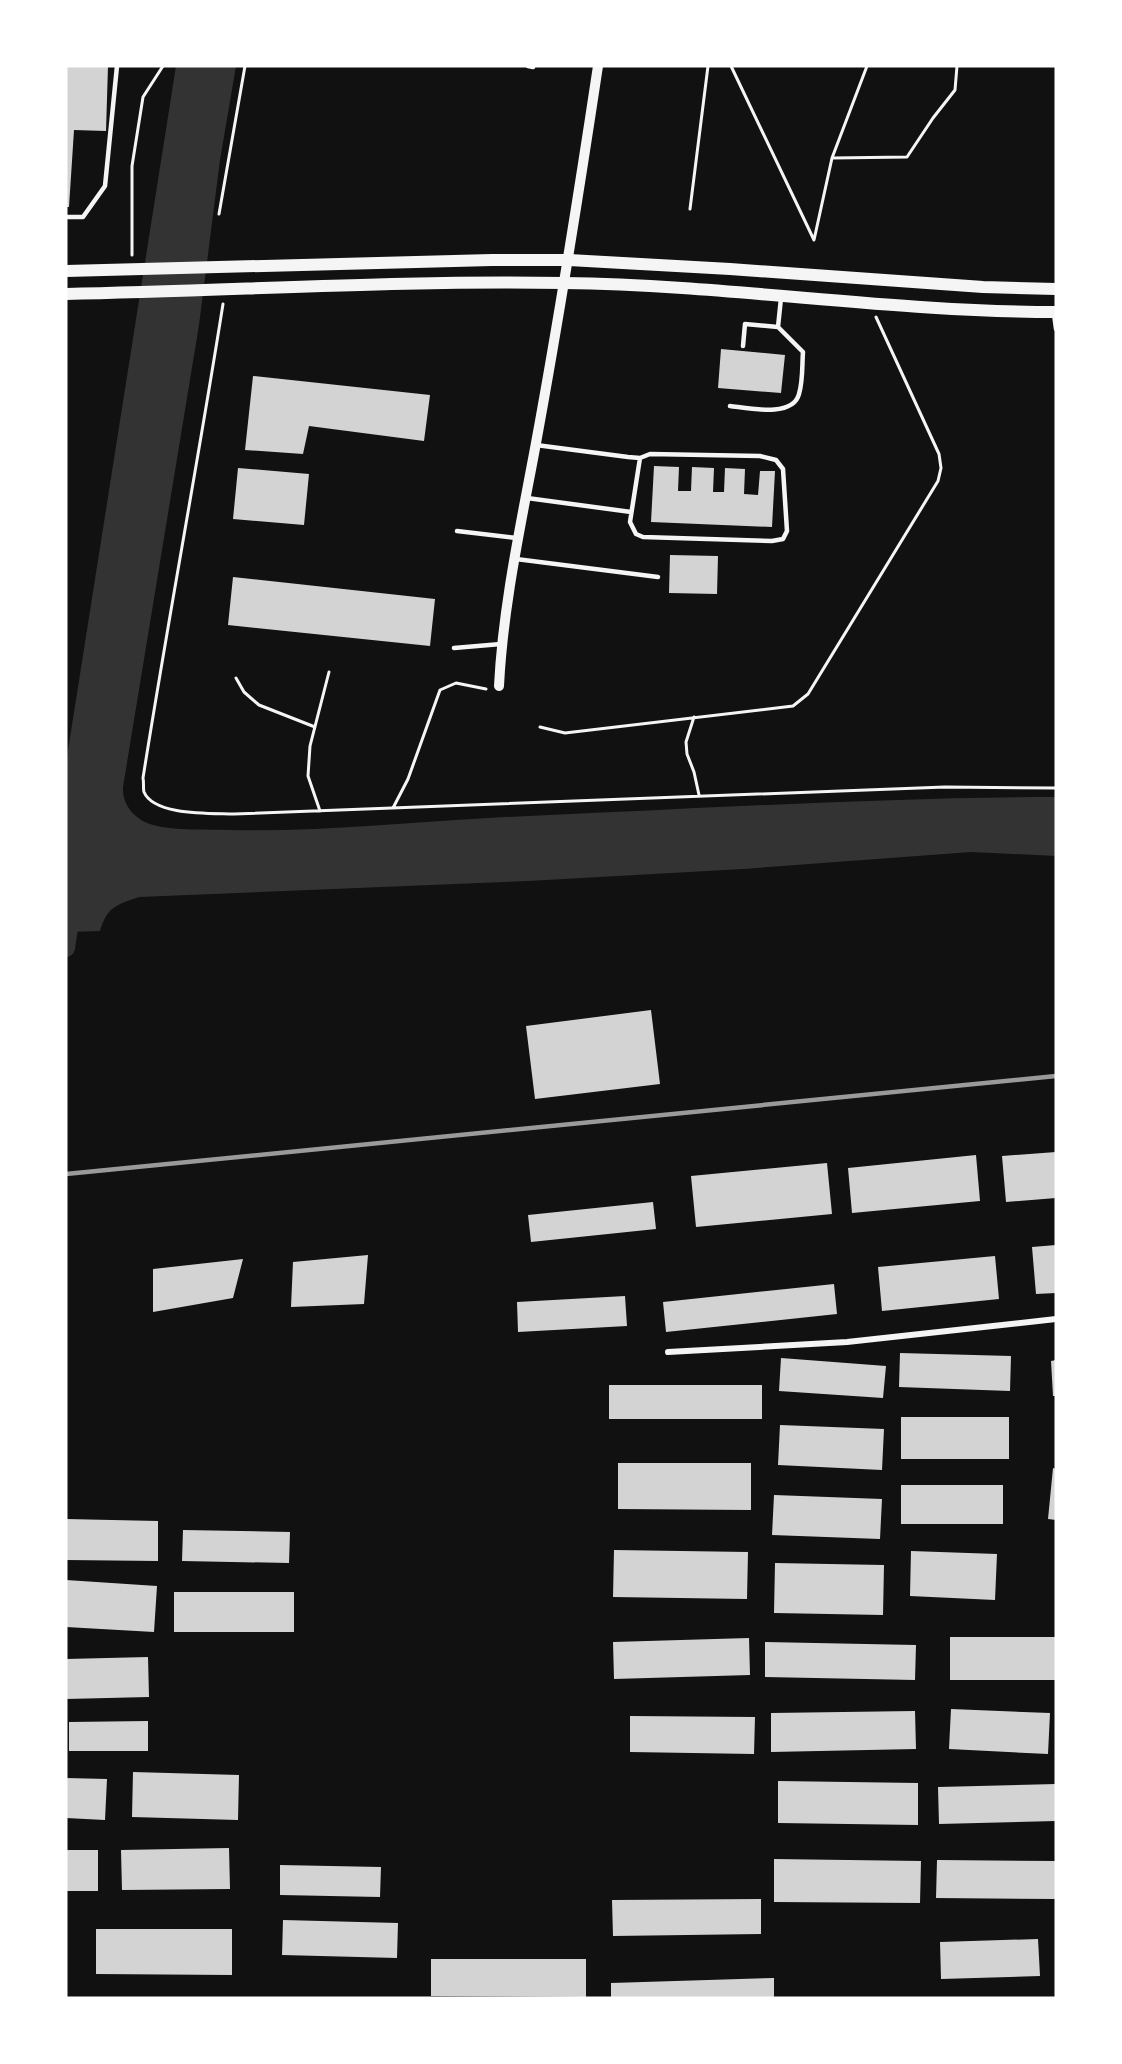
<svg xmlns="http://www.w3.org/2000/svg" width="1122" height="2064" viewBox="0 0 1122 2064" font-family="'Asap Condensed',sans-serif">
<rect width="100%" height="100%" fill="#111"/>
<path fill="#333" d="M176 66H236L220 160 199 325 123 787C122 805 135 820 153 825 175 831 206 829 230 830 316 832 402 823 489 818 558 814 627 812 695 808 816 803 936 797 1056 797V856L971 852 743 869 528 881 139 897C116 905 107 907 100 931L66 932V763Z"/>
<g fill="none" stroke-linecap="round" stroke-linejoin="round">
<path stroke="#333" stroke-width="18" d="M66 948 72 909"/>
</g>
<path fill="#d3d3d3" d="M66 66H108L106 131 74 130 69 207H66Z
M721 349 785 355 781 393 718 388Z
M253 376 430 395 424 441 309 426 303 454 245 450Z
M654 466 679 467 678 491H691L692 467 714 468 713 492H724L725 468 745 469 744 494 758 495 760 471H775L772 527 651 522Z
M238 468 309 474 304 525 233 519Z
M670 555 718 556 717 594 669 593Z
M233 577 435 599 430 646 228 625Z
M651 1010 660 1084 535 1099 526 1026Z
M1056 1152V1198L1006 1202 1002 1156Z
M976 1155 980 1201 852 1213 848 1168Z
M827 1163 832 1214 696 1227 691 1176Z
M653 1202 656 1229 531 1242 528 1215Z
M1056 1245V1293L1036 1294 1032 1247Z
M368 1255 364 1304 291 1307 293 1262Z
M995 1256 999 1299 882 1311 878 1267Z
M243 1259 233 1298 153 1312V1269Z
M834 1284 837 1314 666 1332 663 1302Z
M625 1296 627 1326 518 1332 517 1302Z
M900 1353 1011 1356 1010 1391 899 1387Z
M781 1358 886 1366 883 1398 779 1391Z
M1056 1360V1396H1053L1051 1361Z
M609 1385H762V1419H609Z
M901 1417H1009V1459H901Z
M780 1425 884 1429 882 1470 778 1465Z
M618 1463H751V1510L618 1509Z
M1053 1468 1056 1469V1520L1048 1519Z
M901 1485H1003V1524H901Z
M774 1495 882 1499 880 1539 772 1535Z
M66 1519 158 1521V1561L66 1560Z
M183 1530 290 1532 289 1563 182 1561Z
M614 1550 748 1552 747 1599 613 1597Z
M911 1551 997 1554 995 1600 910 1596Z
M775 1563 884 1565 883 1615 774 1613Z
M66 1580 157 1586 154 1632 66 1627Z
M174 1592H294V1632H174Z
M950 1637H1056V1680H950Z
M749 1638 750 1675 614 1679 613 1642Z
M765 1642 916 1645 915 1680 765 1677Z
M148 1657 149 1697 66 1699V1659Z
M951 1709 1050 1713 1048 1754 949 1749Z
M915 1711 916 1749 771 1752V1713Z
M630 1716 755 1717 754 1754 630 1752Z
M148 1721V1751H69V1722Z
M133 1772 239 1775 238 1820 132 1817Z
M66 1778 107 1779 105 1820 66 1818Z
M778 1781 918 1783V1825L778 1823Z
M1056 1784V1821L939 1824 938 1787Z
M229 1848 230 1889 122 1890 121 1850Z
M66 1850H98V1891H66Z
M774 1859 921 1861 920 1903 774 1902Z
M937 1860 1056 1861V1899L936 1898Z
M280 1865 381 1867 380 1897 280 1895Z
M761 1899V1934L613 1936 612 1900Z
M283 1920 398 1923 397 1958 282 1955Z
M96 1929H232V1975L96 1974Z
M1038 1939 1040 1976 941 1979 940 1942Z
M431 1959H586V1997L431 1996Z
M774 1978V1998H611V1983Z"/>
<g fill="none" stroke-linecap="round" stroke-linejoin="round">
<path stroke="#f5f5f5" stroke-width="3" d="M731 66 814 240 832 158 867 66
M833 158 907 157 933 118 955 90 957 66
M690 209 708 66
M219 214 245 66
M132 255V166L143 97 163 66
M223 304C198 462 168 620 143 778 144 782 143 789 144 792 154 816 212 813 234 814L945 787 1056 788
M236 678 244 692 259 705 315 727
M694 717 686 742 687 754 694 772 699 795
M540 727 565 733 793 706 808 694 938 481 941 468 939 454 876 317
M393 808 408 779 440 690 456 683 486 689
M320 811 308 776 310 746 329 672"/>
<path stroke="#f5f5f5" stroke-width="4.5" d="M528 66 533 67
M66 217H83L105 186 117 66
M1054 314 1056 329
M743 346 745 324 778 327
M730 406C748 408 793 418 799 394 803 381 802 365 803 352L778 327 781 298
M536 445 628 457 640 458 650 454 760 456 776 460 783 469 787 531 783 539 772 541 643 537 636 534 630 522 640 458
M527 498 631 512
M457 531 516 538
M516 559 658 577
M454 648 501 644"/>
<path stroke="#f5f5f5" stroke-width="6" d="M668 1352 847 1342 1056 1319"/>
<path stroke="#f5f5f5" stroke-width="10" d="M499 686C503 605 521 524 536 443 559 318 579 192 598 66"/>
<path stroke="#f5f5f5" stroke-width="12" d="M66 271 492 260H569L730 269 983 287 1056 289
M66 294C232 291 398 280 564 283 728 285 892 312 1056 312"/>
<path stroke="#9a9a9a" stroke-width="4.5" d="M66 1174 1056 1076"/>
</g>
<rect width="1122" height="2064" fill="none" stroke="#ffffff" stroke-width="135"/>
</svg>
